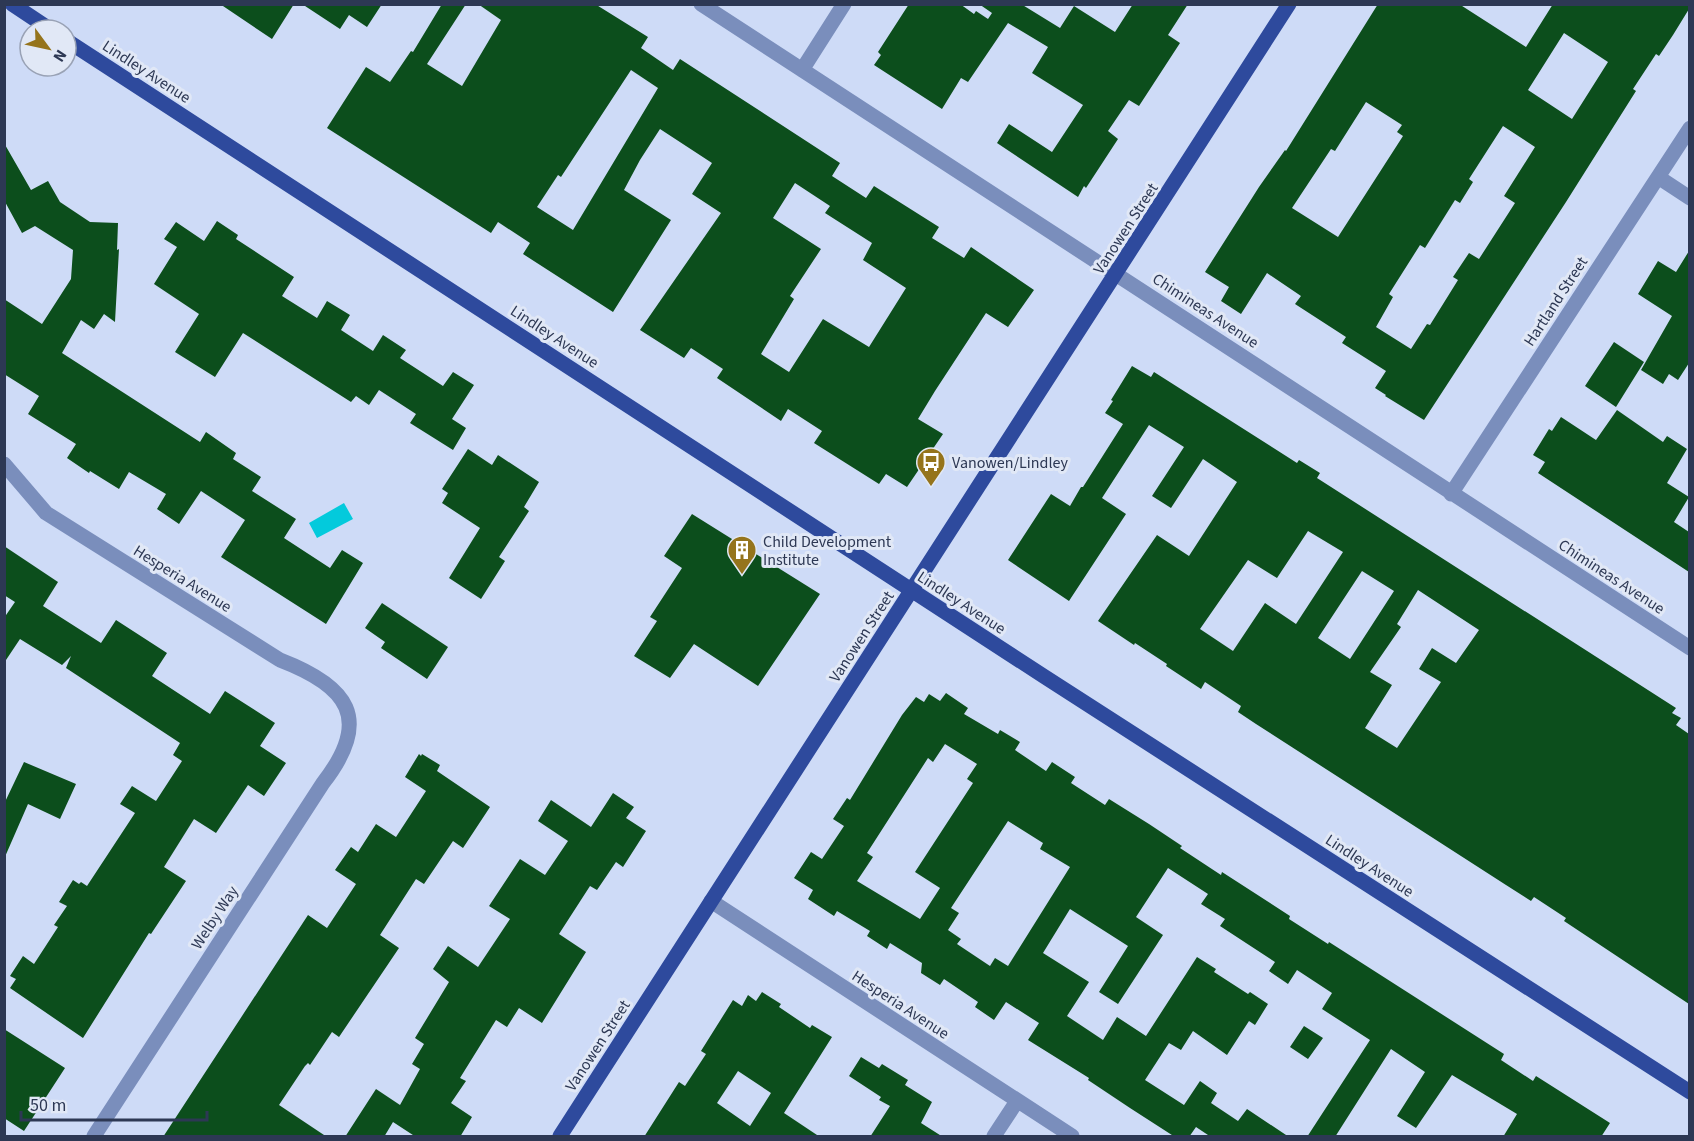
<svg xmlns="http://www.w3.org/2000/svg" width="1694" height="1141" viewBox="0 0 1694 1141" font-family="'Source Sans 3',sans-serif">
<rect width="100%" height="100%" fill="#cedbf7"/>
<path fill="#03cadc" d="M344 503 353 519 317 538 309 523Z"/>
<path fill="#0c4e1c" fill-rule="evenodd" d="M220 4H294L272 39Z
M302 4H382L367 27 349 15 340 29Z
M442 4H466L427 64 462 86 501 20 478 4H595L648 37 641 48 673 70 680 59 840 163 832 176 866 198 874 186 939 227 932 238 964 258 971 247 1034 290 1008 327 986 313 935 391 918 419 943 434 907 487 886 474 879 484 814 443 822 431 788 409 781 421 717 378 723 369 691 348 684 358 640 330 721 213 692 194 712 163 660 129 640 160 624 190 671 220 613 312 523 254 530 243 498 222 491 233 327 128 366 67 390 82 411 51 413 52ZM631 70 658 88 573 230 537 207 558 175 561 177ZM795 183 830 206 825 213 872 243 863 260 906 288 869 347 823 319 789 372 761 354 794 299 790 296 821 249 773 218Z
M909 4H960L974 14 976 11 988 19 992 13 979 4H1021L1060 28 1074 6 1115 32 1133 4H1188L1168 35 1180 43 1139 106 1129 100 1108 131 1118 139 1086 188 1084 186 1078 197 997 143 1009 124 1052 152 1083 105 1032 73 1048 47 1008 23 968 82 961 78 942 109 874 65 881 55 878 52Z
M1378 4H1459L1526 47 1553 4H1689V9L1673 35 1659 56 1656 54 1633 89 1636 91 1566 202 1424 420 1385 396 1386 395 1375 388 1386 371 1342 343 1346 337 1295 304 1301 296 1267 273 1241 314 1221 301 1229 287 1205 272 1259 187 1285 150 1286 151ZM1564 33 1608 62 1572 119 1528 90ZM1366 102 1402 125 1397 132 1403 136 1338 237 1292 208 1331 149 1335 151ZM1503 126 1535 147 1504 196 1515 203 1479 259 1469 253 1453 277 1458 280 1430 325 1427 324 1411 349 1376 327 1393 297 1389 294 1420 245 1425 248 1455 200 1460 203 1473 182 1469 179Z
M4 143 31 190 48 181 60 202 90 222 118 223 117 250 119 249 115 322 104 314 94 329 81 320 62 353 200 442 206 432 236 453 233 459 261 477 252 491 296 519 284 538 330 568 342 550 363 563 326 624 221 557 245 520 201 491 179 524 157 509 166 494 129 472 119 489 90 471 89 473 67 458 76 444 28 414 39 396 4 374V299L42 324 71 279 73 250 35 226 22 233 4 200Z
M217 221 238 235 236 239 294 277 282 296 317 318 327 301 350 315 341 330 373 351 383 335 406 350 400 358 443 386 453 372 474 385 452 419 466 428 453 450 410 423 416 414 379 390 369 405 356 396 351 402 243 333 215 377 175 352 199 314 154 284 177 247 164 239 176 222 204 241Z
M1689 251V363L1678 380 1669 374 1663 384 1641 370 1672 316 1638 294 1658 261 1676 272Z
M1614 342 1644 362 1616 407 1585 386Z
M1132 366 1151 377 1154 372 1297 463 1299 460 1320 473 1317 478 1676 708 1672 713 1681 718 1676 725 1689 734V1004L1564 921 1566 918 1534 897 1531 901 1506 885 1256 724 1238 712 1241 706 1205 682 1201 689 1166 666 1167 664 1135 643 1134 645 1098 621 1157 535 1189 556 1237 482 1203 459 1171 508 1152 496 1184 447 1149 425 1102 498 1126 514 1069 601 1008 560 1051 494 1070 506 1081 487H1083L1123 424 1105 413 1113 401 1111 400ZM1308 531 1343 552 1296 624 1265 603 1233 651 1200 629 1248 560 1277 578ZM1362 571 1394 591 1350 659 1318 638ZM1418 590 1479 630 1456 663 1432 648 1419 669 1441 682 1397 748 1365 728 1392 685 1370 672 1401 627 1397 624Z
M1617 410 1663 442 1667 436 1687 449 1667 483 1689 497 1674 522 1689 532V572L1538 473 1545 462 1533 455 1549 429 1552 431 1561 417 1596 440Z
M468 449 492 465 498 455 539 482 524 507 529 511 499 557 505 561 481 599 449 578 480 528 442 503 448 493 442 489Z
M692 514 820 594 758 686 694 644 670 678 634 656 657 621 650 617 682 568 664 556Z
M4 546 58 582 43 606 101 643 116 620 167 653 152 676 210 714 225 691 275 723 260 746 286 763 264 796 248 785 216 833 194 819 164 867 186 881 151 934 149 933 83 1038 10 988 16 979 10 976 23 956 34 964 58 927 54 925 67 906 59 902 73 880 79 884 81 882 87 886 135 813 120 804 132 786 156 801 182 761 173 755 180 743 66 668 71 656 62 665 20 639 4 663V618L15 602 4 595Z
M382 603 448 647 427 679 381 648 385 642 365 628Z
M946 693 968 708 964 714 998 734 1000 730 1020 742 1015 750 1046 771 1052 762 1075 777 1071 783 1105 805 1109 799 1149 824 1182 846 1180 848 1221 875 1222 872 1290 916 1289 919 1328 944 1329 942 1504 1054 1501 1060 1533 1081 1536 1076 1610 1123 1601 1137H1503L1517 1114 1452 1075 1416 1128 1397 1116 1425 1072 1391 1049 1335 1137H1307L1370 1040 1322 1009 1332 993 1297 970 1288 984 1269 971 1275 962 1220 926 1225 919 1201 904 1208 894 1168 868 1136 917 1163 935 1118 1004 1099 992 1128 946 1070 909 1043 953 1089 982 1067 1016 1103 1040 1117 1017 1146 1036 1197 957 1216 969 1214 972 1248 994 1250 992 1268 1004 1255 1025 1249 1021 1227 1055 1193 1031 1181 1050 1169 1043 1145 1080 1184 1105 1200 1081 1217 1093 1211 1103 1238 1121 1247 1109 1289 1137H1211L1196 1127 1189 1137H1175L1130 1108 1088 1080 1089 1078 1028 1040 1039 1023 1006 1002 994 1020 975 1007 978 1002 944 979 940 985 921 973 922 963 890 943 887 949 867 936 870 931 837 911 834 916 808 899 813 890 794 878 811 852 822 859 844 826 833 819 847 798 850 800 902 715 916 697 924 702 929 694 940 701ZM945 744 977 764 967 779 973 783 915 872 940 888 920 919 857 881 873 857 867 853 928 758 933 762ZM1008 821 1043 843 1040 849 1070 867 1008 966 995 958 990 966 957 944 961 939 948 930 959 913 951 908Z
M419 754 421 756 422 754 440 765 437 771 490 807 463 848 453 841 424 884 416 879 380 935 399 948 339 1037 332 1032 310 1065 308 1063 305 1066 279 1105 327 1137H163L308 915 327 928 356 884 335 870 351 847 358 852 376 824 396 837 426 791 405 777Z
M24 762 76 784 60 819 28 804 4 859V804Z
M613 793 634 807 626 818 646 831 623 867 616 862 597 890 590 886 559 934 586 952 542 1023 519 1008 507 1027 496 1020 460 1078 466 1081 451 1103 472 1117 460 1137H416L393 1122 384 1137H345L376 1089 400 1105 420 1069 412 1064 424 1044 415 1038 449 982 433 969 448 946 478 967 510 919 489 906 520 859 545 875 568 841 538 821 551 800 591 827Z
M762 992 781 1004 779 1007 810 1028 812 1025 832 1037 784 1113 820 1137H644L679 1082 685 1086 706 1054 701 1051 733 1000 742 1006 748 995 756 1001ZM738 1071 771 1093 750 1126 717 1103Z
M1304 1026 1323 1038 1308 1059 1290 1047Z
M4 1029 65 1068 24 1131 4 1118Z
M861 1057 879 1068 882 1064 908 1080 905 1085 932 1102 921 1123 943 1137H870L890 1106 879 1100 881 1097 849 1076Z"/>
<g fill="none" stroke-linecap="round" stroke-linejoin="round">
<path stroke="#7a8ebc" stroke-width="15" d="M701 4 1690 648
M802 70 844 4
M1658 177 1690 198
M4 464 46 513 280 660C348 686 373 719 323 783L94 1136
M1451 494 1690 128
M711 901 1072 1136
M994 1136 1017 1101"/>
<path stroke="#2e4a9d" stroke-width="15" d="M12 4 51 30
M66 40 1045 677 1690 1092
M560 1136 1289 4"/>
</g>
<defs>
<g id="bus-pin" transform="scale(1.5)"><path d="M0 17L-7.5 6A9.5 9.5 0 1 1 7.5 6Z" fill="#95741c" stroke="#e1e8f6"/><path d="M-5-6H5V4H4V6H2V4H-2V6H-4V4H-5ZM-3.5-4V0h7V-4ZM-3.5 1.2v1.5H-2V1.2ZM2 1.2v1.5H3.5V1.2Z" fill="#fff"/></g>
<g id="building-pin" transform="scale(1.5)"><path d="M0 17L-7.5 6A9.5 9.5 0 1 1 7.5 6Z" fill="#95741c" stroke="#e1e8f6"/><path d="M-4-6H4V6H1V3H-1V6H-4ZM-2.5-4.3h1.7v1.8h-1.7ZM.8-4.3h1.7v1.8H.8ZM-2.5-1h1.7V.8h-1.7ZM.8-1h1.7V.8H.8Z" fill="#fff"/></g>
</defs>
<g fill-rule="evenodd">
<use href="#bus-pin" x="931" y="462"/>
<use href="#building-pin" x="742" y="550"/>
</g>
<g text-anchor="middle" stroke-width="6" stroke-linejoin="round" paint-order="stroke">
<g font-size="16" fill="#2d3854" stroke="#e1e8f6">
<text transform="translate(147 71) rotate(33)" y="6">Lindley Avenue</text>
<text transform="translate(1125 228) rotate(-57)" y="6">Vanowen Street</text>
<text transform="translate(1555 301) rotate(-57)" y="6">Hartland Street</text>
<text transform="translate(1206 310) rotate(33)" y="6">Chimineas Avenue</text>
<text transform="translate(555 336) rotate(33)" y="6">Lindley Avenue</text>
<text transform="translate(1612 576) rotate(33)" y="6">Chimineas Avenue</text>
<text transform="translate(183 578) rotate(32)" y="6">Hesperia Avenue</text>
<text transform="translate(962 602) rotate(33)" y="6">Lindley Avenue</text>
<text transform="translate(861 636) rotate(-57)" y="6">Vanowen Street</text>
<text transform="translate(1370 865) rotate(33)" y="6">Lindley Avenue</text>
<text transform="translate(214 917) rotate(-57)" y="6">Welby Way</text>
<text transform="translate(901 1004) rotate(33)" y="6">Hesperia Avenue</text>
<text transform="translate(597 1045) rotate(-57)" y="6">Vanowen Street</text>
</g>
<g font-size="16" fill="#2d3854" stroke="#e1e8f6" text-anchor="start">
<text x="952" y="468">Vanowen/Lindley</text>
<text x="763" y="547">Child Development<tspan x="763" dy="18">Institute</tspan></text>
</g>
</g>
<rect width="1694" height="1141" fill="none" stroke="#2d3854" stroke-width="12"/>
<g transform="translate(48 48) rotate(123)"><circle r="28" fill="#e1e8f6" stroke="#99a2b5" stroke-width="1.5"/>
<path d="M0-4.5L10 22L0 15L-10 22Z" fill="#95741c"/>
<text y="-9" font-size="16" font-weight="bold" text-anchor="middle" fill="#2d3854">N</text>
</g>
<path d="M21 1111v9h186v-9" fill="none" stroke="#2d3854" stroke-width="3"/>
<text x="30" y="1111" font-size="18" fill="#2d3854" stroke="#e1e8f6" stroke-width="4.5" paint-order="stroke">50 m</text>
</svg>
